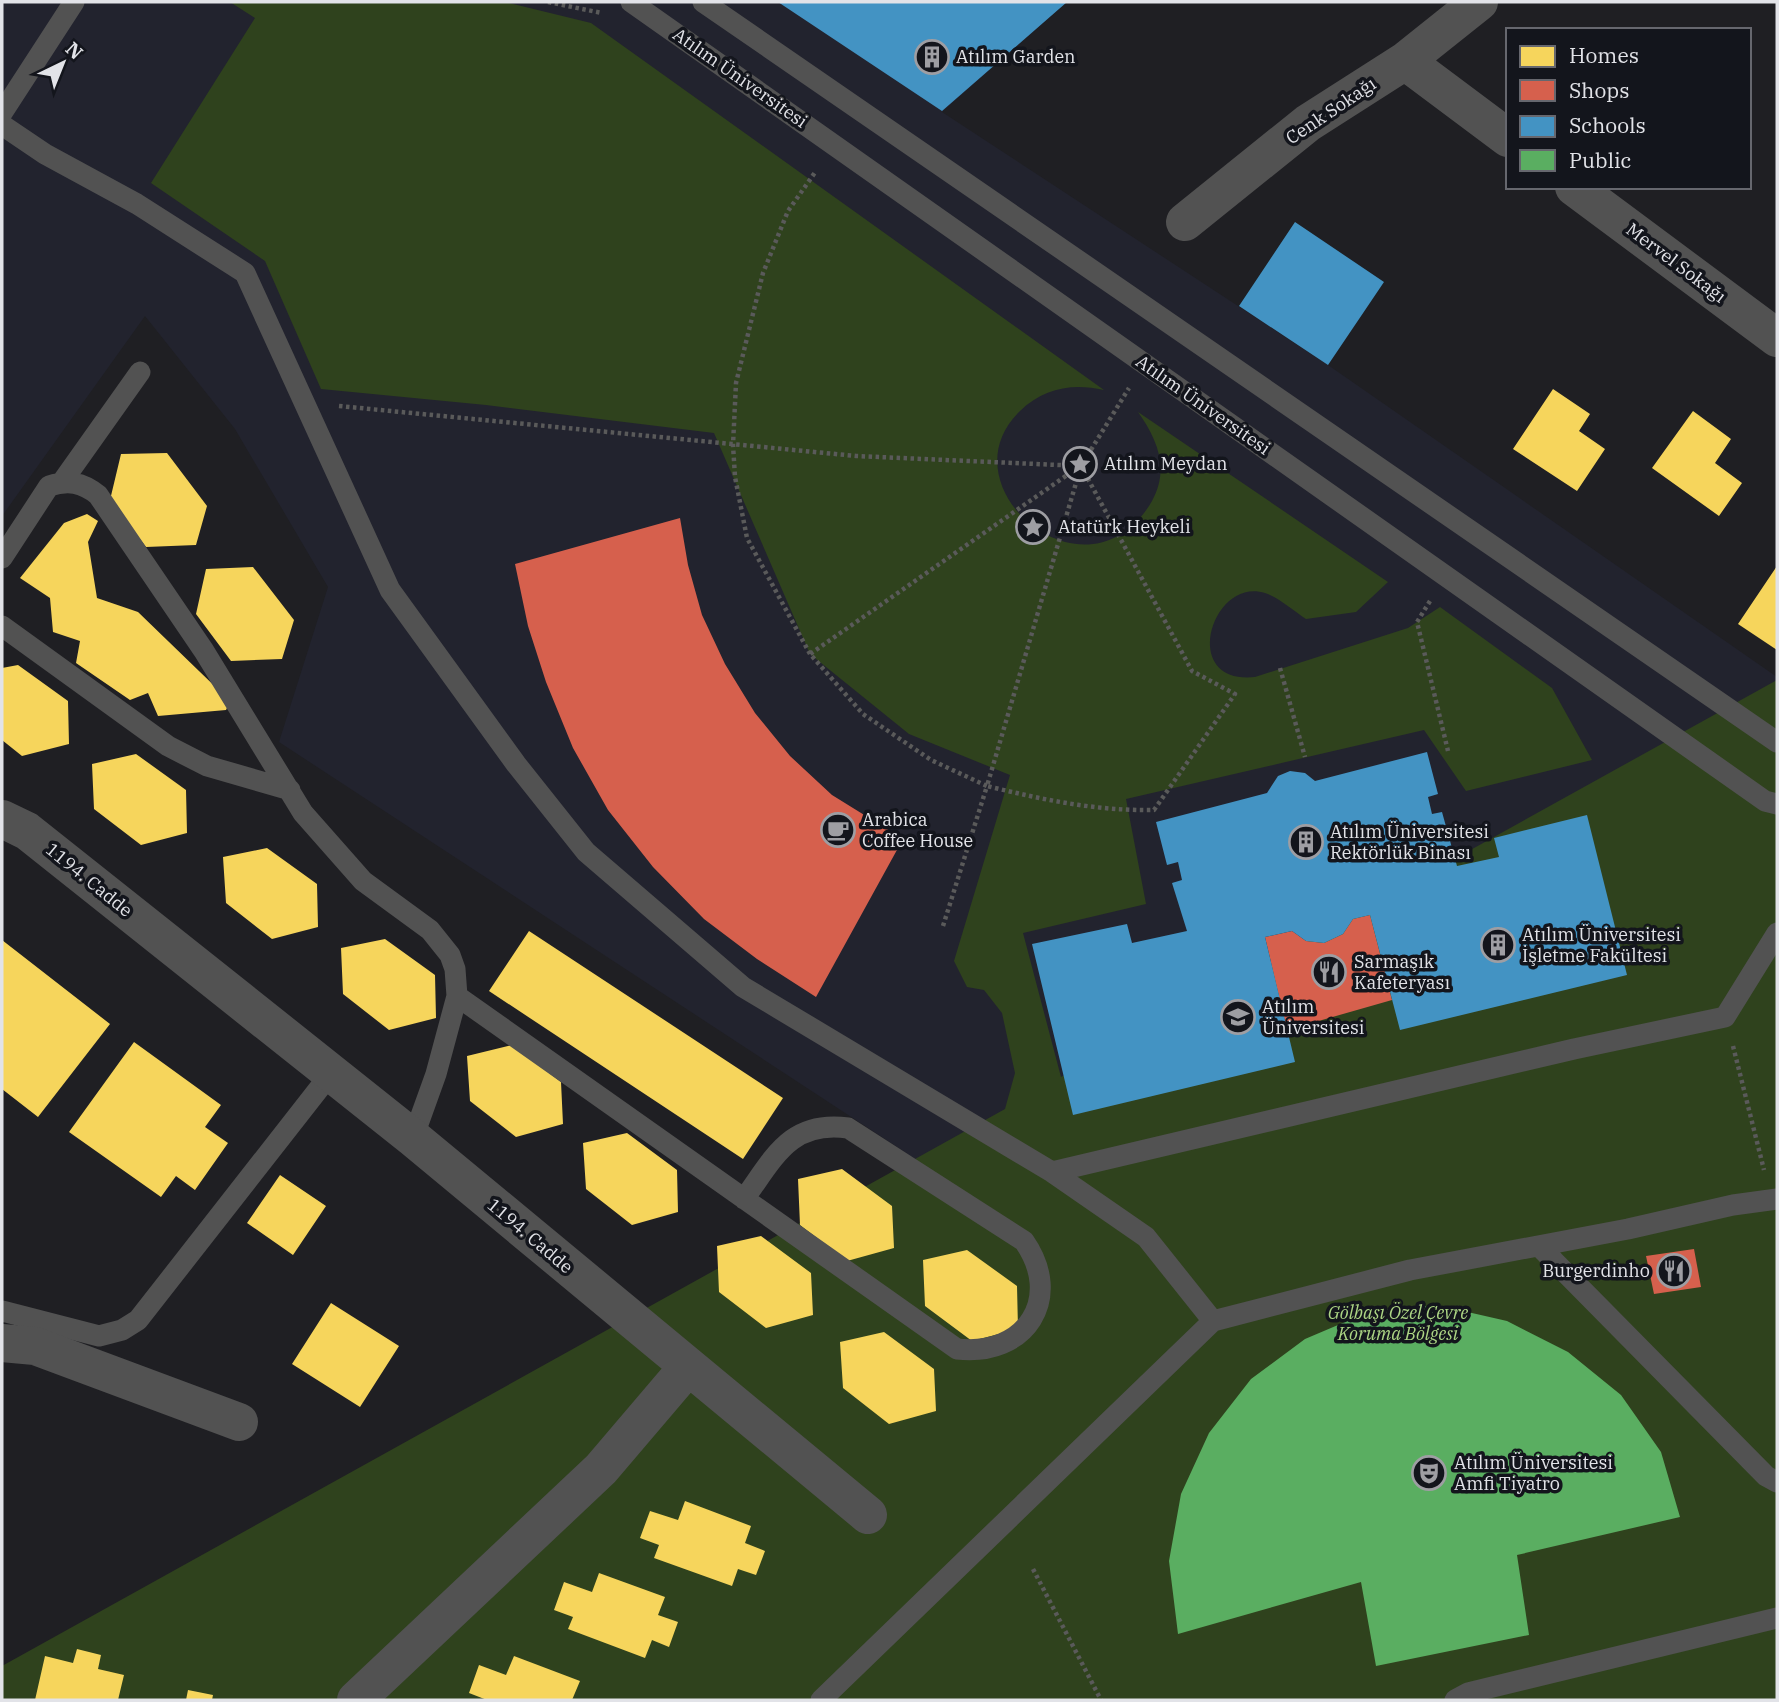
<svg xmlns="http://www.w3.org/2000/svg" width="1779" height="1702" viewBox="0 0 1779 1702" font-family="'IBM Plex Serif',serif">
<rect width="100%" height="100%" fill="#1f1f23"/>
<path fill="#22232e" d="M2 2H1067L942 112 1328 365 1777 677V1700L1117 1291 279 742 328 587 235 429 145 316 2 516Z"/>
<path fill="#2f421d" d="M230 2H505L591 23 1104 390C1072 383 1044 388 1020 411 941 487 1088 611 1152 501 1170 468 1157 439 1138 412L1388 582 1356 612 1306 619C1294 611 1278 597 1265 593 1212 576 1178 685 1255 677L1408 628 1440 607 1552 688 1592 760 1466 791 1424 730 1126 799 1146 904 1023 933 1061 1077 1777 680V1700H2V1666L1005 1109 1015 1073 1002 1013 984 990 967 987 954 961 1010 775 909 734 810 654 714 433 486 405 321 389 265 261 151 183 255 18Z"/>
<path fill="#f6d55c" d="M1553 389 1590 414 1579 431 1605 449 1577 491 1513 449Z
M1693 411 1731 439 1715 463 1742 483 1719 516 1652 468Z
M167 453 207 506 196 545 146 547 110 500 121 454Z
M87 514 98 521 88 542 97 598 138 612 230 701 226 710 158 716 148 693 130 700 76 663 80 641 53 632 50 598 20 578 64 523Z
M1777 566V650L1738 624Z
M253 567 294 620 282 659 231 661 196 614 206 569Z
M18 665 68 701 69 744 22 756 2 740V668Z
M136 754 186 790 187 833 141 845 94 809 92 764Z
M267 848 317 884 318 927 272 939 226 903 223 857Z
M529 931 783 1098 743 1159 489 991Z
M385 939 435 975 436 1018 389 1030 343 994 341 948Z
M2 940 110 1024 38 1117 2 1089Z
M134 1042 221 1105 205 1127 228 1143 195 1190 176 1176 161 1197 69 1132Z
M512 1045 561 1082 563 1124 516 1137 470 1101 467 1056Z
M627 1133 677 1170 678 1212 632 1225 586 1189 583 1143Z
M842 1169 892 1206 894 1248 847 1261 800 1225 798 1179Z
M280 1175 326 1206 293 1255 247 1223Z
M761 1236 811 1273 813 1315 766 1328 719 1292 717 1246Z
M967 1250 1017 1286 1018 1329 972 1341 925 1306 923 1260Z
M331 1303 399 1346 360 1407 292 1364Z
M884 1332 934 1369 936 1411 889 1424 843 1388 840 1342Z
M685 1501 751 1526 745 1543 765 1551 756 1575 738 1569 732 1586 654 1558 659 1545 640 1538 650 1511 678 1520Z
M599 1573 665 1597 658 1615 678 1622 669 1647 652 1640 645 1658 568 1629 573 1617 554 1610 564 1582 592 1592Z
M77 1649 101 1655 98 1669 124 1675 118 1700H35L45 1656 73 1663Z
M514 1656 580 1681 572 1700H487L469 1693 479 1665 506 1675Z
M188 1690 213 1695 212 1700H186Z"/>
<path fill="#d6604d" d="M680 518 688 565 702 615 725 664 755 713 790 756 832 795 903 839 816 997 757 959 704 919 653 867 608 810 573 748 546 682 528 626 515 564Z
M1370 915 1392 1000 1287 1030 1265 937 1292 931 1306 941 1324 943 1343 934 1353 919Z
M1694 1249 1701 1287 1654 1294 1646 1256Z"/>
<path fill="#4393c3" d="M778 2H1067L942 111Z
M1295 222 1384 282 1328 365 1239 306Z
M1427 752 1438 794 1428 797 1432 814 1442 812 1457 866 1499 857 1494 838 1587 815 1627 975 1400 1030 1370 915 1353 919 1343 934 1324 943 1306 941 1292 931 1265 937 1295 1062 1073 1115 1032 944 1127 924 1132 943 1187 931 1172 883 1182 880 1178 862 1167 865 1156 822 1267 793 1278 776 1290 771 1305 773 1315 781Z"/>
<path fill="#5aae61" d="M1437 1305 1507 1321 1568 1352 1621 1395 1661 1452 1680 1517 1517 1555 1529 1635 1376 1666 1361 1582 1178 1634 1169 1561 1181 1494 1209 1433 1251 1379 1305 1339 1371 1311Z"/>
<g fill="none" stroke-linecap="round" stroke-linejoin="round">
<path stroke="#5a5a5a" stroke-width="4.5" stroke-dasharray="3.5 3.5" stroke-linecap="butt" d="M548 2 602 13
M339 406 856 456 1081 466
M1081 466 1192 671 1235 694 1154 810C1096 811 1044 800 987 786L1081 466 1129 388
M1430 601 1417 622 1448 751
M810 654 747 538 735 477 733 445 736 383 763 273 788 211 816 171
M1280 668 1305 757
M943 926 987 786 931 760 863 714 810 654 1080 466
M1733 1046 1764 1170
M1033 1569 1101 1700"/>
<path stroke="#525252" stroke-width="21" d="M631 2 1765 801 1777 804
M703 2 1777 742
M2 113 74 2
M2 125 45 154 137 204 245 273 390 590 516 764 586 852 743 987 1052 1172 1146 1237 1213 1321
M62 482 140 372
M2 558 49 486C68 480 82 482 98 495L204 651 303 813 363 881 430 930 450 955 455 969 457 996 436 1074 413 1138
M2 626 168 746 207 766 290 790
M457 996 957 1349C1026 1357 1064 1298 1024 1241L848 1128C790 1120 774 1158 744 1199
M1052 1172 1574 1049 1725 1017 1777 933
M1539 1246 1766 1476 1777 1482
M2 1311 99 1336 122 1330 138 1320 332 1072
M821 1700 1213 1321 1410 1270 1628 1229 1733 1205 1777 1199
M1455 1700 1468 1693 1777 1618"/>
<path stroke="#525252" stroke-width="38" d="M1405 61 1508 138
M1574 187 1777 338
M1185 222 1308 123 1405 61 1479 2
M2 819 27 831 413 1138 868 1515
M2 1343 35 1346 239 1422
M356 1700 601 1469 687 1368"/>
</g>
<defs>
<g id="building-ring" transform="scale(1.75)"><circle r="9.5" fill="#13151c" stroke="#9e9ea3" stroke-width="1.5"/><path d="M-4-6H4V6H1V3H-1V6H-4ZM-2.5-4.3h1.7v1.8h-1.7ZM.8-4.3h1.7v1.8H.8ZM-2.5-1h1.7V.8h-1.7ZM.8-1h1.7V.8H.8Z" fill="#9e9ea3"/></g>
<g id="sight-ring" transform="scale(1.75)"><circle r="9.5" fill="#13151c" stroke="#9e9ea3" stroke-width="1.5"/><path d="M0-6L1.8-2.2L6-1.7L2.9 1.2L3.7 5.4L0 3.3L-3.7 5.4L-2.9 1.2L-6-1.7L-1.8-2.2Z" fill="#9e9ea3"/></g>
<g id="cafe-ring" transform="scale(1.75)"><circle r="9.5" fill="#13151c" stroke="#9e9ea3" stroke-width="1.5"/><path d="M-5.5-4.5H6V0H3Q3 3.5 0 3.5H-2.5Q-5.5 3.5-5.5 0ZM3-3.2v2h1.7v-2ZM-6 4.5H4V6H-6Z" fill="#9e9ea3"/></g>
<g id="restaurant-ring" transform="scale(1.75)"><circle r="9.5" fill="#13151c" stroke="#9e9ea3" stroke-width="1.5"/><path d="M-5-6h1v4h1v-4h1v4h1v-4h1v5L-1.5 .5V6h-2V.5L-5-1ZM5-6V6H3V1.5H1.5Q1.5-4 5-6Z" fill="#9e9ea3"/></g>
<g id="university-ring" transform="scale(1.75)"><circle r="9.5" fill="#13151c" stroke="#9e9ea3" stroke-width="1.5"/><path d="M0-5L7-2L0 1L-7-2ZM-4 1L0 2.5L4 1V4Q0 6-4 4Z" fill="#9e9ea3"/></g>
<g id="theatre-ring" transform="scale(1.75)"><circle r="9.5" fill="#13151c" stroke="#9e9ea3" stroke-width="1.5"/><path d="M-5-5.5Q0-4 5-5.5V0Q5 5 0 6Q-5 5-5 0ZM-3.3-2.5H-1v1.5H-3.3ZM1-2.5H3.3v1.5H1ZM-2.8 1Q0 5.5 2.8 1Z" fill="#9e9ea3"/></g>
</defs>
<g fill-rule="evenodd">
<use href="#building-ring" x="932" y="57"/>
<use href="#sight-ring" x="1080" y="464"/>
<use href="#sight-ring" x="1033" y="527"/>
<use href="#cafe-ring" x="838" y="830"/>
<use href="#building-ring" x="1306" y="842"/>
<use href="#building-ring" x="1498" y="945"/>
<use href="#restaurant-ring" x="1329" y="972"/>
<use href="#university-ring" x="1238" y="1017"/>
<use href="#restaurant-ring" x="1674" y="1271"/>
<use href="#theatre-ring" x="1429" y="1473"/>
</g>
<g text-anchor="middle" stroke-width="7" stroke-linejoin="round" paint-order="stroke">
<g font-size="18" fill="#e2e3e8" stroke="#13151c" text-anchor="start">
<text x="956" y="63">Atılım Garden</text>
<text x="1104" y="470">Atılım Meydan</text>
<text x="1058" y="533">Atatürk Heykeli</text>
<text x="862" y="826">Arabica<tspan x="862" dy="21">Coffee House</tspan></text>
<text x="1330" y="838">Atılım Üniversitesi<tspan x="1330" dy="21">Rektörlük Binası</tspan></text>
<text x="1522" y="941">Atılım Üniversitesi<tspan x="1522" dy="21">İşletme Fakültesi</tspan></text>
<text x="1354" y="968">Sarmaşık<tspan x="1354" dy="21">Kafeteryası</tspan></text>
<text x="1262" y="1013">Atılım<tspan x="1262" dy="21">Üniversitesi</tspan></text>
<text x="1650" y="1277" text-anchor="end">Burgerdinho</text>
<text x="1454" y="1469">Atılım Üniversitesi<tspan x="1454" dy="21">Amfi Tiyatro</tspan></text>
</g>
<g font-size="18" fill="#e2e3e8" stroke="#13151c">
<text transform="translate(740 78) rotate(35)" y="6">Atılım Üniversitesi</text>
<text transform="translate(1331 111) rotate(-34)" y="6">Cenk Sokağı</text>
<text transform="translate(1676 263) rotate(37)" y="6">Mervel Sokağı</text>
<text transform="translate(1203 405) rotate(35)" y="6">Atılım Üniversitesi</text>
<text transform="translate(89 880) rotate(39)" y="6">1194. Cadde</text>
<text transform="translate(530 1236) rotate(40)" y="6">1194. Cadde</text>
</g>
<g font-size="18" font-style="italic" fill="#acd584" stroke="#13151c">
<text x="1398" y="1319">Gölbaşı Özel Çevre<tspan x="1398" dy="21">Koruma Bölgesi</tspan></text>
</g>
</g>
<rect width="1779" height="1702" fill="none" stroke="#e2e3e8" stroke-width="7"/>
<rect x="1506" y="28" width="245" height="161" fill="#13151c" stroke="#66676e" stroke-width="2"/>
<rect x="1520" y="46" width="35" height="21" fill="#f6d55c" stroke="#66676e" stroke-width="2"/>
<text x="1569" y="63" font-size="21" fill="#e2e3e8">Homes</text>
<rect x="1520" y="80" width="35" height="21" fill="#d6604d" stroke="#66676e" stroke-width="2"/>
<text x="1569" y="98" font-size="21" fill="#e2e3e8">Shops</text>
<rect x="1520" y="116" width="35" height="21" fill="#4393c3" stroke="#66676e" stroke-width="2"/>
<text x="1569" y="133" font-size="21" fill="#e2e3e8">Schools</text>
<rect x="1520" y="150" width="35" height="21" fill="#5aae61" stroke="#66676e" stroke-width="2"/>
<text x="1569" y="168" font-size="21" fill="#e2e3e8">Public</text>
<g transform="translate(63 63) rotate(43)" stroke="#13151c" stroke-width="5" paint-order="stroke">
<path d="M0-5L12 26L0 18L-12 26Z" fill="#e2e3e8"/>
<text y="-10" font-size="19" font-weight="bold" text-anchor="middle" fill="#e2e3e8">N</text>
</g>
</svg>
